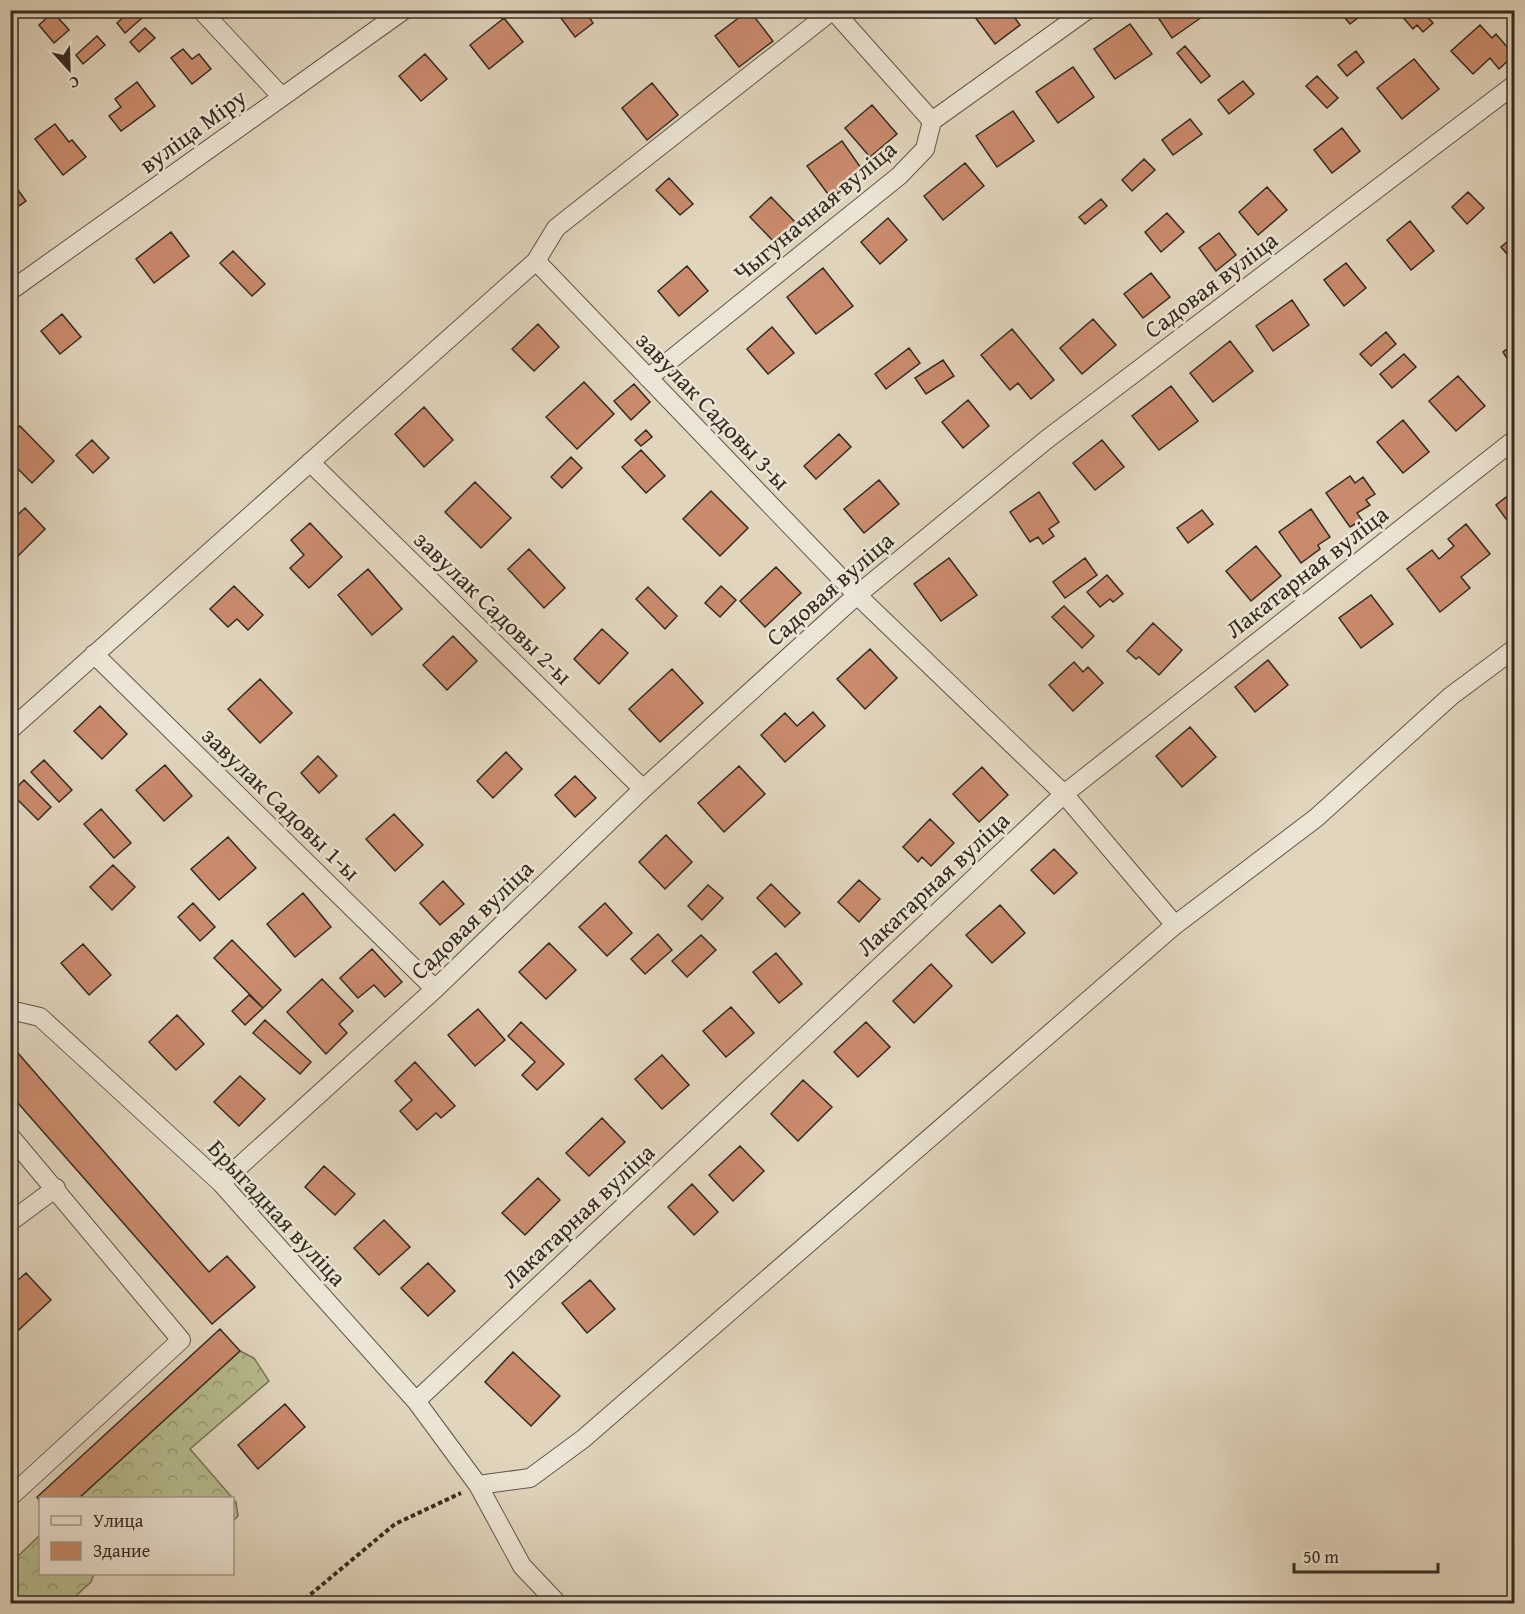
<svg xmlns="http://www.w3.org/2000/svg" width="1525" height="1614" viewBox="0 0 1525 1614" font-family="'Gentium Book Plus',serif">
<defs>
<pattern id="forest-crowns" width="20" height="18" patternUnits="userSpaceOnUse" patternTransform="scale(1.5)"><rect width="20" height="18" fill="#b7bc8e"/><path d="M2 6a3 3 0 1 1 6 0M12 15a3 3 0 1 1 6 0" fill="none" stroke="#969974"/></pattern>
</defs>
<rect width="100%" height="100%" fill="#e1d5bd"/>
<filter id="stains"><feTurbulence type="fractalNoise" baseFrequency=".00333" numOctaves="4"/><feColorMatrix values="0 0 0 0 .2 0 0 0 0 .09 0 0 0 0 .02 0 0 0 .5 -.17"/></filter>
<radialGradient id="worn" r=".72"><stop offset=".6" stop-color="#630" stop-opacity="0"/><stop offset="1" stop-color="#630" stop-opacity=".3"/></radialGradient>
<path fill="url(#forest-crowns)" stroke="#767458" stroke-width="1.5" d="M240 1351 254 1358 269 1381 190 1449 236 1502 238 1516 233 1521 232 1498H79Z
M40 1535V1574H94L91 1582 68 1603H11V1563Z"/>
<path fill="#ca8b6d" stroke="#352b21" stroke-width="1.5" d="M131 10H151L125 33 117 23Z
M555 10H585L593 23 575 37Z
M749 10 773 41 739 67 715 36Z
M975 10H1009L1020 25 995 44 972 13Z
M1153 10H1207L1209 12 1172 38Z
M1345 10H1368L1350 24 1341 13Z
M1404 10H1421L1433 23 1423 32 1417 25 1413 29 1400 14Z
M53 12 69 30 54 43 39 25Z
M504 18 523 42 489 69 470 45Z
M1130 24 1152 54 1115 79 1094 49Z
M1480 25 1492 38 1496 34 1514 55 1499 69 1490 58 1473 74 1451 51Z
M145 28 155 38 139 52 130 42Z
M97 36 105 45 83 64 76 55Z
M1185 46 1210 76 1201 83 1177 53Z
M183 49 192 59 199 54 211 69 192 84 171 58Z
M1356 51 1364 62 1347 76 1338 65Z
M425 54 447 79 421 101 399 76Z
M1414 59 1439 89 1402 119 1377 88Z
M1073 67 1094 97 1058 123 1036 92Z
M1317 76 1338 98 1327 108 1306 86Z
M1243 81 1254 94 1229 114 1218 100Z
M137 82 155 106 121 131 109 116 121 107 115 99Z
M652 83 678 115 647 140 622 108Z
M872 105 897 134 870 157 845 128Z
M1013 111 1034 141 997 167 976 136Z
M1190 119 1202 134 1173 155 1162 140Z
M55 124 69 142 72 140 86 157 63 175 35 139Z
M1342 128 1360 151 1332 173 1314 150Z
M842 141 861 168 852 174 856 180 831 198 807 166Z
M1144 159 1155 170 1132 191 1122 180Z
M965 163 984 186 943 220 924 196Z
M669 178 693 204 680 215 656 190Z
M10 179 26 201 10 212Z
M1267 187 1287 210 1258 235 1239 212Z
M1468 192 1484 208 1467 224 1452 207Z
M771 197 798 225 777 245 750 217Z
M1101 199 1107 206 1085 224 1079 217Z
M1167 213 1184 232 1161 252 1145 232Z
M888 218 907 240 880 264 861 242Z
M1410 221 1434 251 1411 270 1387 240Z
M171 232 189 256 154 283 136 259Z
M1219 233 1236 255 1216 271 1199 248Z
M1514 236V262L1501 247Z
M233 251 265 284 252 296 220 263Z
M1346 263 1366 288 1344 306 1324 280Z
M687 266 708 291 679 316 658 291Z
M823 268 853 306 816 334 787 297Z
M1151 273 1170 297 1143 318 1124 294Z
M1292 300 1309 325 1273 351 1256 326Z
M62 314 81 337 60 354 41 331Z
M1093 319 1116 345 1082 374 1060 348Z
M538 324 559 347 534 371 512 349Z
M772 327 794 353 768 374 747 349Z
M1012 329 1054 380 1031 399 1018 383 1010 390 981 355Z
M1386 332 1396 344 1371 366 1360 354Z
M1230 341 1253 371 1213 402 1190 373Z
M1514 344V370L1503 352Z
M909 348 920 363 886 389 875 374Z
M1404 354 1416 367 1392 388 1380 374Z
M943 360 954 376 926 394 915 378Z
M1458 376 1485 406 1456 431 1429 401Z
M584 382 614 414 577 449 546 417Z
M634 384 650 402 631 420 614 401Z
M1171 386 1198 421 1159 450 1132 416Z
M968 400 989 426 963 448 942 422Z
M424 407 453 440 424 467 395 434Z
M1403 420 1429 452 1403 473 1377 442Z
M20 426 54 461 32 483 10 461V435Z
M646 430 652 437 641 446 635 440Z
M839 434 851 447 816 479 804 466Z
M92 440 109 458 93 473 76 455Z
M1102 440 1124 467 1095 490 1073 463Z
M641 450 665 476 646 493 622 467Z
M571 457 582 468 562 488 551 477Z
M1350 476 1355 483 1363 477 1375 494 1366 500 1370 505 1357 513 1362 520 1350 527 1326 493Z
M879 480 899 504 864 533 844 509Z
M475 482 511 518 481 548 445 512Z
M711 491 748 528 720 556 683 519Z
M1514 491V530L1496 505Z
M1039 492 1059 522 1049 529 1054 536 1043 544 1038 537 1030 542 1010 512Z
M25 508 45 529 18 556 10 548V522Z
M1311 509 1330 537 1318 545 1320 549 1301 563 1279 532Z
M1202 510 1213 524 1188 543 1177 528Z
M310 523 342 557 309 588 290 568 304 555 291 540Z
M1466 524 1490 554 1461 577 1470 588 1440 612 1407 569 1432 550 1439 559 1454 546 1448 539Z
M1256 546 1281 576 1251 601 1226 571Z
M529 549 565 588 544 608 508 569Z
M949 558 977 595 941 621 914 584Z
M1085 558 1097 575 1065 598 1053 582Z
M776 567 801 593 765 627 740 601Z
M368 569 402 609 372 635 338 595Z
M1107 575 1123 594 1113 602 1110 599 1100 607 1087 592Z
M234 586 263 615 248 630 237 619 228 627 210 609Z
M721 586 736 600 720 617 705 603Z
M648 587 677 616 665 629 636 599Z
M1371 595 1393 624 1361 648 1339 618Z
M1064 606 1094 636 1082 648 1052 617Z
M1153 623 1182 650 1159 675 1139 657 1136 659 1127 651Z
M602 629 628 653 599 684 574 659Z
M453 636 477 661 447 690 423 665Z
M870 649 897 678 865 709 837 679Z
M1268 660 1288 685 1255 712 1235 687Z
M1074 662 1083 672 1088 667 1103 683 1073 711 1049 685Z
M672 669 703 703 660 742 629 709Z
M260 679 292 713 260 743 228 709Z
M100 706 127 734 102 759 74 731Z
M813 712 825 726 785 762 761 735 785 713 797 726Z
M1190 727 1216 757 1182 787 1156 756Z
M506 752 522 769 493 798 477 781Z
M318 756 337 776 319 793 301 773Z
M44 760 72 790 59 802 31 772Z
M165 765 192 796 164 821 136 790Z
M739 766 765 794 724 832 698 803Z
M982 767 1008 795 979 822 953 794Z
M575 776 596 798 575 817 555 795Z
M24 780 51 807 38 820 11 793Z
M101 809 131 843 114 858 84 824Z
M394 814 423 845 395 871 366 839Z
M930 819 954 843 931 866 922 857 918 862 903 847Z
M666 835 692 862 665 889 639 862Z
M228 837 256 868 219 900 191 869Z
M1054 849 1077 873 1054 894 1031 870Z
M113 865 135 887 112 910 90 887Z
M859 880 880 899 859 922 838 902Z
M443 881 464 904 440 925 420 903Z
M771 884 800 913 785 927 757 898Z
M708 885 723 898 702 920 688 906Z
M303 893 331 927 295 957 267 924Z
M193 903 215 927 200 941 178 917Z
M605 903 632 933 607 956 579 927Z
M1000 905 1025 933 992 963 966 935Z
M658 934 672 950 645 974 631 959Z
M701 935 716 950 687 977 672 961Z
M232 940 281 990 263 1008 214 958Z
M549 943 576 970 546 999 519 972Z
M83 944 111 975 89 995 61 963Z
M372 949 402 982 385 997 374 985 358 998 340 978Z
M776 953 802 984 779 1003 753 972Z
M931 964 952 986 914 1023 893 1001Z
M322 979 353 1011 339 1024 347 1033 326 1054 287 1012Z
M249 995 263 1008 245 1025 232 1011Z
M731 1007 754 1033 726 1057 703 1031Z
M478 1009 505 1040 475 1066 448 1035Z
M177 1015 204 1044 176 1070 149 1042Z
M265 1020 311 1062 300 1074 253 1033Z
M521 1022 564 1064 537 1090 522 1075 535 1062 508 1036Z
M866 1022 890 1047 858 1077 834 1052Z
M10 1044 209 1272 227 1256 255 1287 212 1324 10 1094Z
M662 1055 689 1085 662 1109 635 1079Z
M415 1062 455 1106 441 1118 436 1113 417 1130 400 1111 412 1100 395 1081Z
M240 1076 265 1099 239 1126 214 1102Z
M803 1080 832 1107 798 1141 771 1114Z
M602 1118 625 1142 589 1176 566 1153Z
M740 1146 764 1171 733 1201 709 1175Z
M324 1166 355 1194 335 1215 305 1187Z
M538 1178 560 1200 525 1235 502 1213Z
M692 1184 718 1212 694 1235 668 1207Z
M384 1220 410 1247 379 1275 354 1248Z
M428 1263 455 1291 428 1316 401 1288Z
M26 1273 51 1300 10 1338V1287Z
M590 1280 615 1309 587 1333 562 1303Z
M220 1329 240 1351 79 1498H40V1501L37 1497Z
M513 1352 560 1396 531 1426 485 1382Z
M285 1404 305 1427 258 1469 238 1445Z"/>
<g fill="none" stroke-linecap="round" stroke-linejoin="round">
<g stroke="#605648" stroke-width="20">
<path id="minor" d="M201 10 282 97
M833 10 932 121
M536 261 857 595 1064 794 1175 925
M10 291 404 10
M648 378 899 176 925 149 932 121 1087 10
M310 462 643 789
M94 654 435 989
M10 730 536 261 556 228 833 10
M10 1010 40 1017 221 1183 416 1401 478 1485 522 1566 558 1604
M10 1136 181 1340 10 1497
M221 1183 435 989 643 789 857 595 1046 440 1514 85
M10 1222 56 1188
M416 1401 1064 794 1514 440
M478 1485 530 1478 583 1439 1175 925 1316 818 1451 696 1514 649"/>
</g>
<path stroke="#352b21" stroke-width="4" stroke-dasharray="4.5 3" stroke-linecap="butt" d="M299 1604 395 1524 461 1493"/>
<use href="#minor" stroke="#ece4d4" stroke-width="18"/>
</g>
<g text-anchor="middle" stroke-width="5" stroke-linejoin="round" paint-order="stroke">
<g font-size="24" fill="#352b21" stroke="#ece4d4">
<text transform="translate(193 131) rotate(-36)" y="8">вуліца Міру</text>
<text transform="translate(815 211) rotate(-40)" y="8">Чыгуначная вуліца</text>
<text transform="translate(1211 285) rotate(-37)" y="8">Садовая вуліца</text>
<text transform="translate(713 411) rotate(46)" y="8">завулак Садовы 3-ы</text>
<text transform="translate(1307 572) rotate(-38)" y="8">Лакатарная вуліца</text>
<text transform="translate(830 589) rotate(-41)" y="8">Садовая вуліца</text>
<text transform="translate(493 608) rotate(44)" y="8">завулак Садовы 2-ы</text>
<text transform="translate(281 804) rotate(44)" y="8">завулак Садовы 1-ы</text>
<text transform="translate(933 884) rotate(-43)" y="8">Лакатарная вуліца</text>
<text transform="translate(472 920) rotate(-44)" y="8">Садовая вуліца</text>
<text transform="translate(277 1213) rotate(47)" y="8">Брыгадная вуліца</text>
<text transform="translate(578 1216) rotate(-43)" y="8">Лакатарная вуліца</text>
</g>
</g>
<rect width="1525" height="1614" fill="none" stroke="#e1d5bd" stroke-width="36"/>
<rect x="12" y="12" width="1501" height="1590" fill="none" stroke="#352b21" stroke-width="3"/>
<rect x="18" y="18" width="1489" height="1578" fill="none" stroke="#352b21" stroke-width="1.5"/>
<rect x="39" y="1497" width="195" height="78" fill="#ece4d4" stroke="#a39a8c" stroke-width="1.5"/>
<rect x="51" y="1516" width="30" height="9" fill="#ece4d4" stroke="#a39a8c" stroke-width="1.5"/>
<text x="93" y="1527" font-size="18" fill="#352b21">Улица</text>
<rect x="51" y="1542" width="30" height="18" fill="#ca8b6d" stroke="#a39a8c" stroke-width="1.5"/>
<text x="93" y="1557" font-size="18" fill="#352b21">Здание</text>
<g transform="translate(69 69) rotate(158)" stroke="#ece4d4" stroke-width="4.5" paint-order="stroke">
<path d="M0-4.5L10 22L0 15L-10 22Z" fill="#352b21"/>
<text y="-9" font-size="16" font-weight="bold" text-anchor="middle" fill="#352b21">С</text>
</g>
<path d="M1294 1563v9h144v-9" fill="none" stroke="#352b21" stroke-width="3"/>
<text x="1303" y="1563" font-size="18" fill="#352b21" stroke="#ece4d4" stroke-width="4.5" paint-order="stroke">50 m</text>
<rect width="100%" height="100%" filter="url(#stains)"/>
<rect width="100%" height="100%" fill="url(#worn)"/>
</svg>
